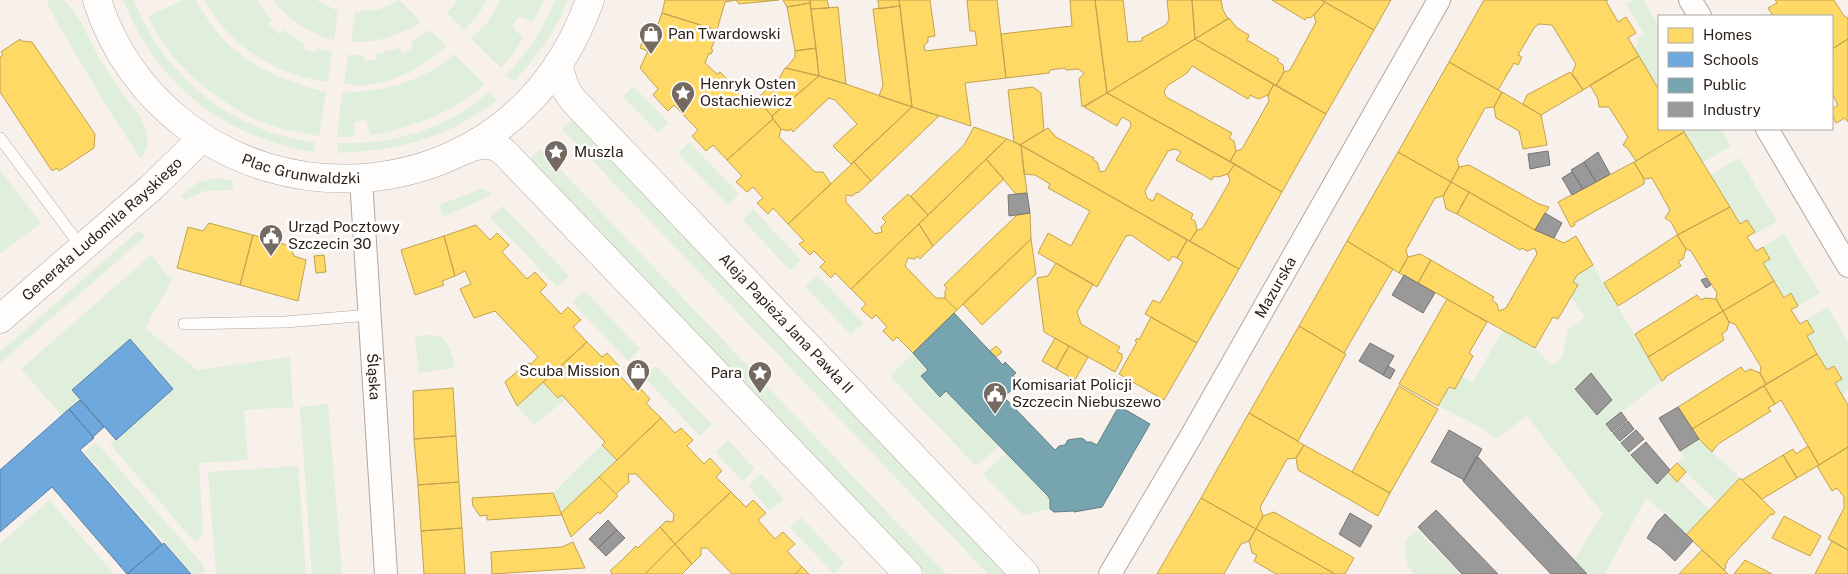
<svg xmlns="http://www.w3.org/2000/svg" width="1848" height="574" viewBox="0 0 1848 574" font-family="'Public Sans',sans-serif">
<rect width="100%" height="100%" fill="#f8f0eb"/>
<path fill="#e0efdc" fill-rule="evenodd" d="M47 0H59L66 2 80 20 97 54 120 90 141 118 146 132 148 145 141 160 102 99 49 8Z
M123 0H134C163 76 233 133 315 142L313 152C224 137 157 85 123 0Z
M183 0H196C225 55 267 77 326 92L319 136C296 132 274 128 253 118 210 97 167 60 148 16Z
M204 0H256L272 20 268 24 279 34 284 30 296 39 305 44 303 49 315 53 317 48 332 52 328 82C277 76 229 46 204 0Z
M273 0H316L338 11 334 40C310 34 288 20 273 0Z
M399 0 421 22C399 36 377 43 351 42L355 12 380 9Z
M458 0H487L478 15 464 31 447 13Z
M501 0H544L533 22 519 17 512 26 523 38 514 53 501 68 471 38 486 24Z
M555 0H568C556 32 537 56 514 82L506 75C528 53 543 28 555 0Z
M1633 0H1643L1659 26 1658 89 1634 48 1639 44 1636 39 1644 34 1626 5Z
M430 30 446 46C419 70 381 91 344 84L348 55H363L364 61 377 60 376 54 400 48 402 53 413 48 411 42Z
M454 54 485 84C452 113 414 127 371 135L366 120 354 122 355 136 337 137 342 93C384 91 422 83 454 54Z
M633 86 669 123 658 133 623 96Z
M489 92 497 100C447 139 400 150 337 153L338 143C394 145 446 129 489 92Z
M573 118 1011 574H988L562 129Z
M1682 129H1721L1731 146 1702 163Z
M689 142 739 194 728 205 678 153Z
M541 149 946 574H926L530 159Z
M1739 158 1777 222 1755 234 1747 220 1740 224 1710 175Z
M0 170 41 223 0 254Z
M218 178 233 181V190L205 191 185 200 181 195 199 182Z
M483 188 492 195 443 217 439 205Z
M503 206 569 276 557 287 490 217Z
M753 209 801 260 790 270 743 220Z
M139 230 145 237 0 363V352Z
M1784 234 1820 293 1798 306 1791 294 1784 298 1763 263 1770 259 1763 247Z
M151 255 168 276 173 278 145 328 197 370 290 357 293 407 244 410 248 460 199 463 203 534 198 540 195 541 191 538 110 444 173 389 130 340 72 390 80 400 62 416 21 369Z
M1593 265 1662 381 1606 424 1657 484 1668 472 1677 481 1679 480 1709 510 1686 535 1665 514 1646 498 1605 574H1587L1574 560 1603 514 1527 416 1497 439 1480 427 1438 406 1449 387 1455 389 1462 376 1473 382 1503 330 1535 348 1552 366 1562 357 1568 330 1585 317 1571 297 1578 285 1573 282 1577 275ZM1591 373 1612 400 1597 415 1575 389Z
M817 275 863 323 851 335 805 286Z
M585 291 640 349 628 361 572 302Z
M1827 307 1848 342V391L1842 395 1835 383 1842 379 1834 366 1827 370 1807 336 1814 332 1807 320Z
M428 335 442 337C450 346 453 356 455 368L419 373 415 336Z
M913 353 928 370 921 377 939 396 946 391 999 446 976 466 890 376Z
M656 366 712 425 700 436 644 377Z
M543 382 558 398 562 395 565 400 534 425 517 406Z
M328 404 342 574H312L300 407Z
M1699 439 1740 478 1717 502 1677 463 1684 457 1680 451Z
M728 440 755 469 742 481 715 452Z
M96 442 203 565 205 573 193 574 84 452Z
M602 445 617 460 561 513 553 493Z
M1006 453 1050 499V509L1023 515 983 474Z
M298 466 306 574H216L208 472Z
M761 474 784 499 770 511 748 486Z
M49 500 114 574H0V544Z
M801 517 844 563 834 574 790 527Z
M1417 530 1460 574H1415L1407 566 1405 541Z"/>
<path fill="#ffd966" stroke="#c1a24f" d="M665 0H779L739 4 736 0 725 2 717 30 662 13Z
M783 0H810V3L787 7Z
M810 0H827L829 8 811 9Z
M878 0H899L900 6 879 9Z
M899 0H930L935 36 928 37V42L924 45 925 51 977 45 975 31H970L967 0H997L1006 78 965 83 971 126 912 107Z
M1070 0H1095L1107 93 1082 107 1079 79 1084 73 1078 69 1066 70 1065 68 1050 70 1049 73 1006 78 1001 34 1072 26Z
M1095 0H1123L1128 42 1142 41V38L1166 25 1169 19 1167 0H1192L1195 39 1107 93Z
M1192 0H1221L1223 10 1228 19 1195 39Z
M1272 0H1321L1325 2 1314 15 1310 18 1307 17 1305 20Z
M1321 0H1391L1374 30Z
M1484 0H1608L1606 1 1618 22 1626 17 1636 33 1628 38 1639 56 1583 90 1572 73 1576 64 1552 25 1539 24 1534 28 1518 55 1522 57 1518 65 1514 63 1498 90 1449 62Z
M1775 0H1834L1844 16 1848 18V39L1832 49V16H1773L1768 8 1777 3Z
M1325 2 1374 30 1326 114 1276 86 1284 72 1290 70 1316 22 1314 15Z
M810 3 816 48 795 51 787 7Z
M900 6 912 107 879 96 883 85 873 9Z
M838 7 846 84 819 76 811 9Z
M662 13 719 31 711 49 713 50 711 54 709 53 705 63 717 74 720 72 750 103 759 102 772 116 773 119 727 160 713 145 706 151 692 136 698 130 674 105 668 111 653 95 658 89 640 68 648 51 640 48 647 29 655 32Z
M1229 18 1237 28 1249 35 1247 40 1279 59 1277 61 1283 65 1284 72 1276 86 1195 39Z
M20 39 21 41 32 42 95 134 94 148 59 171 57 168 52 171 0 92V57L3 55 1 52Z
M1195 39 1274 84 1268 95 1258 99 1250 95 1248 99 1192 66 1187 73 1167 86 1164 92 1166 97 1232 133 1229 138 1234 141 1236 151 1230 162 1107 93Z
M1848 39V122L1845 118 1836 123 1832 114V109L1838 105 1832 93V49Z
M816 48 819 76 786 68 795 57V51Z
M1639 56 1659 90V129H1683L1684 132 1636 161 1628 149 1623 145 1628 137 1609 107H1599L1598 99 1590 85Z
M1449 62 1502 92 1494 107 1485 108 1457 159 1459 167 1451 182 1398 152Z
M785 68 819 76 772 116 759 102V97L780 77Z
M1570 72 1583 90 1541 115 1523 104 1527 95Z
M819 76 846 84 912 107 851 164 833 146 857 124 835 100 829 98 793 132 791 129 788 131 781 129 773 119 772 116Z
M1274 84 1326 114 1282 192 1230 162 1236 151 1242 149 1269 101 1268 95Z
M1033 87 1041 93 1044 130 1020 145 1014 142 1008 90Z
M1502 92 1541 115 1547 145 1523 149 1519 131 1496 118 1494 107Z
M1107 93 1235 164 1228 174 1218 177 1214 176 1212 180 1176 160 1181 152 1175 149 1168 151 1145 191 1147 198 1153 201 1157 193 1193 214 1191 219 1195 221 1197 230 1190 241 1020 145 1048 128 1056 137 1094 158 1093 160 1097 162 1100 172 1105 171 1131 126 1130 121 1122 117 1117 126 1084 107Z
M912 107 939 116 871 181 854 162Z
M773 119 781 129 779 137 815 172H823L831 184 788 224 773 208 768 214 757 203 763 198 753 187 747 192 736 182 742 176 727 160Z
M974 127 1007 139 928 215 911 196 964 145Z
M1684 132 1730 207 1678 235 1671 222 1665 218 1670 210 1652 178 1644 179 1634 162Z
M1007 139 1021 145 1027 193 1016 194 986 159Z
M1021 145 1187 240 1177 258 1173 256 1169 261 1131 235 1126 236 1097 287 1038 253 1048 233 1071 246 1090 211 1048 188 1050 184 1035 175 1024 174Z
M1398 152 1451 182 1443 196 1435 198 1406 250 1408 257 1399 273 1347 241Z
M986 159 1004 179 933 246 919 224Z
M854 162 871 181 858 193 857 192 852 196 846 195V202L875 234 882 232 881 227 886 222 882 218 908 194 928 215 851 289 835 273 831 278 820 267 825 262 814 251 810 255 799 244 804 241 788 224Z
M1634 162 1644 179V184L1574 223 1575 225 1571 227 1558 202Z
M1235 164 1282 192 1239 269 1190 241 1197 230 1202 229 1214 209 1230 181 1228 174Z
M1469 165 1539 204 1549 207 1535 230 1451 182 1459 167Z
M1451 182 1469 192 1457 214 1446 209 1443 196Z
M1469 192 1535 230 1564 243 1576 236 1593 265 1577 275 1573 282 1578 285 1558 319 1553 317 1535 348 1418 283 1431 260 1494 297 1492 300 1497 304 1499 311 1506 308 1522 280 1537 254 1535 248 1527 251 1522 248 1520 250 1457 214Z
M1730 207 1740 224 1747 220 1755 232 1747 237 1756 251 1763 247 1770 259 1763 263 1774 281 1723 311 1716 299 1717 293 1703 271 1691 251 1686 249 1677 235Z
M1030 213 1031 239 957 310 945 298V291L947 288 944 285 1017 215Z
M209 223 253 235 240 285 177 268 188 227 203 231Z
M919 224 933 246 920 259 917 256 915 259 908 258 905 266 936 298H945L957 310 913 353 897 337 893 341 883 331 887 327 876 315 872 319 861 309 866 304 851 289Z
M476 225 490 240 497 233 509 245 502 252 527 279 535 272 547 285 540 292 561 314 568 307 581 320 573 327 587 342 517 406 505 382 527 363 531 364 538 357 495 311 474 318 460 289 471 284 465 271 455 276 444 236Z
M253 235 290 246 294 256 306 260 298 301 240 285Z
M1677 235 1686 249 1683 259 1678 261 1681 266 1618 306 1604 283Z
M444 236 455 276 442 281 444 285 415 295 401 250Z
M1031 239 1036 274 982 325 963 304Z
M1187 240 1239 269 1197 343 1145 314 1153 300 1160 303 1171 284 1183 262 1177 258Z
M1347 241 1393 269 1344 353 1299 326Z
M1420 254 1431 260 1418 283 1399 273 1408 257Z
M324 255 326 272 316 273 314 256Z
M1056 263 1093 284 1077 312 1081 324 1120 347 1117 352 1122 354V359L1115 372 1044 332 1037 278 1048 276Z
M1774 281 1784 298 1791 293 1798 306 1791 310 1800 324 1807 320 1814 332 1807 336 1817 354 1766 384 1760 373 1761 367 1735 324 1729 322 1723 311Z
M1697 295 1701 300 1705 298 1716 299 1723 311 1648 357 1635 334Z
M1447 299 1487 322 1469 353 1473 356 1455 389 1449 387 1438 406 1399 384Z
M1723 311 1729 322 1727 330 1722 334 1724 340 1665 377 1666 378 1662 381 1648 357Z
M1151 317 1197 343 1164 400 1119 374 1137 342 1135 341 1137 338 1139 340Z
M1299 326 1346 354 1298 441 1249 413Z
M1055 338 1069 346 1056 369 1042 361Z
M587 342 602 357 607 353 619 366 615 370 633 390 638 386 650 399 646 403 661 418 617 460 602 445 605 442 562 395 558 398 543 382Z
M996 346 1002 352 996 357 990 351Z
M1069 346 1088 357 1075 380 1056 369Z
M1817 354 1827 370 1834 366 1842 379 1835 383 1848 405V447L1819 465 1781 400 1775 404 1764 386Z
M1741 367 1745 372 1750 369 1760 373 1766 384 1692 429 1678 407Z
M1399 386 1438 409 1390 493 1352 472Z
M1764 386 1775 404 1768 408 1771 411 1718 444 1712 452 1696 436 1692 429Z
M453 388 456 436 414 439 413 391Z
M1249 413 1304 445 1296 458 1287 459 1273 484 1260 507 1263 516 1256 529 1201 498Z
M661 418 675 433 681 428 693 440 687 446 704 464 710 458 722 471 716 477 731 492 675 544 660 527 666 521 673 522 674 514 636 474H628L629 482 616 494 599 477Z
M456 436 459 482 418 485 414 439Z
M1304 445 1390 493 1378 516 1298 470 1296 458Z
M1808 446 1819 465 1797 478 1783 455 1793 449 1796 454Z
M1848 447V550L1828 539 1844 508V497L1837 488 1832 491 1817 466Z
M1783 455 1797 478 1762 499 1742 480Z
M1677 463 1686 472 1677 482 1668 472Z
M599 477 618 496 600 514 598 512 571 537 561 513Z
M1740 478 1775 512 1773 515 1771 514 1728 560 1725 566 1726 567 1724 570 1686 535Z
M459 482 462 528 421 531 418 485Z
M731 492 746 507 753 500 766 513 758 520 775 539 783 532 795 544 787 551 802 567 795 574H732L707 548H701V555L692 564 675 544Z
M553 493 562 515 487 520V515L480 516 473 506 472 498Z
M1201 498 1256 529 1249 541 1241 544 1224 574H1157Z
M1274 512 1354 558 1345 574H1335L1256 529 1263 516Z
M1784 516 1821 536 1810 556 1772 538Z
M660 527 675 544 645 574H611L612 573 610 571 622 560 636 546 638 548Z
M462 528 465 574H424L421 531Z
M1256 529 1335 574H1276L1254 561 1257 555 1252 553 1249 541Z
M1832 541 1848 550V574H1815Z
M573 542 585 568 492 574 491 552 562 547Z
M675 544 692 564 682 574H645Z
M1702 550 1724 570 1728 574H1679Z
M1745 560 1772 574H1734Z
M802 567 809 574H795Z"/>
<path fill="#6fa8dc" stroke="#5c80a2" d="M130 339 173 389 116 440 72 390Z
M80 400 104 427 93 437 69 409Z
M69 409 94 438 80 450 162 544 127 574 52 487 0 532V470Z
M164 543 191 574H129L128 573Z"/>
<path fill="#76a5af" stroke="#617e82" d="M954 313 1003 365 1005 362 1016 373 1013 375 1020 382 1004 397 1055 450 1059 446 1065 445 1068 440 1081 438 1085 440V442H1091L1097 445 1119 406 1150 424 1102 507 1074 512V511L1054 512 1050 509V499L1047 495 946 391 940 397 921 376 928 370 913 353Z"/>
<path fill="#999" stroke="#797573" d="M1548 151 1550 165 1530 169 1528 154Z
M1598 152 1610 174 1596 182 1584 162Z
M1584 162 1596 182 1583 189 1571 170Z
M1572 172 1583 189 1572 195 1562 178Z
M1027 193 1030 213 1009 216 1008 195Z
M1545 213 1562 223 1554 238 1535 230Z
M1404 275 1435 293 1423 313 1392 295Z
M1706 278 1711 285 1706 288 1701 280Z
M1370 343 1394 356 1383 375 1359 361Z
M1388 366 1395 370 1390 379 1383 375Z
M1591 373 1612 400 1597 415 1575 389Z
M1678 407 1699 439 1680 451 1659 418Z
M1621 412 1627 420 1612 432 1606 424Z
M1628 421 1634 429 1620 441 1613 433Z
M1449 430 1482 449 1464 480 1431 462Z
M1636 430 1644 439 1629 452 1621 443Z
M1646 442 1670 470 1657 484 1631 455Z
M1477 456 1574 560 1587 574H1551L1463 481Z
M1436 510 1498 574H1462L1418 527Z
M1350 513 1372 526 1360 547 1339 534Z
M1665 514 1693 541 1675 561 1660 547 1647 538 1657 522Z
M608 520 617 530 598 548 589 539Z
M617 530 625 538 606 556 598 548Z"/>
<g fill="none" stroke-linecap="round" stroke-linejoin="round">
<g stroke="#b0a7a1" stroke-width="12">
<path id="service" d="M0 138 82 248
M184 324 285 322 370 315"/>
</g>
<g stroke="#b0a7a1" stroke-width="24">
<g id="minor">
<path d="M1690 0 1700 16"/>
<path d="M1767 129 1848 266"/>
<path id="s1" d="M361 179 386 574"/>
<path id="s2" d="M1110 574 1190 438 1439 0"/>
</g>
</g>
<g stroke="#b0a7a1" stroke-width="29">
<g id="tertiary">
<path id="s3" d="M558 64 565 88 573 100 1025 574"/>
<path d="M463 151C478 144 490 141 504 152L908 574"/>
<path id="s4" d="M0 319 152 187 202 138"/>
</g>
</g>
<g stroke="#b0a7a1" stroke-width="29">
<g id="secondary">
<path id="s5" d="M97 0C112 49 144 94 185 125 286 203 437 196 527 103 556 74 576 39 590 0"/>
</g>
</g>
<use href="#service" stroke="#fefdfc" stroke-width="11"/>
<use href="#minor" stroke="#fefdfc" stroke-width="22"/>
<use href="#tertiary" stroke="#fefdfc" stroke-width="28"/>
<use href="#secondary" stroke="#fefdfc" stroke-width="28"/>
</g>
<defs>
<g id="shop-pin" transform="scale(1.25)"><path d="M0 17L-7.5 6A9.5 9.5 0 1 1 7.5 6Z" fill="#756a62" stroke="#fff"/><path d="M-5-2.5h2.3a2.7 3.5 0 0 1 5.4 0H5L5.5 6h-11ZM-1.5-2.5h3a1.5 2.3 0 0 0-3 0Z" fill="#fff"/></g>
<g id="sight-pin" transform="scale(1.25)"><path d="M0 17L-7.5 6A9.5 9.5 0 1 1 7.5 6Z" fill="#756a62" stroke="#fff"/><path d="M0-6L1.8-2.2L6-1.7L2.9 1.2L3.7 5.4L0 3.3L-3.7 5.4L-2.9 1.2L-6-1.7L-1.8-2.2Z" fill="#fff"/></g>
<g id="civic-pin" transform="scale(1.25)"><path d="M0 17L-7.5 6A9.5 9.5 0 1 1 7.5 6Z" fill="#756a62" stroke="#fff"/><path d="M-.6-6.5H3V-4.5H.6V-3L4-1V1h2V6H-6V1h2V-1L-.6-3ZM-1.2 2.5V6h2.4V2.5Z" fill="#fff"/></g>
</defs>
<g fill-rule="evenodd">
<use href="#shop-pin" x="651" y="34"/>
<use href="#sight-pin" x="683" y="93"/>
<use href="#sight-pin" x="556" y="152"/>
<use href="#civic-pin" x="271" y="236"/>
<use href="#shop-pin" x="638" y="371"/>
<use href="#sight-pin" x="760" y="373"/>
<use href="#civic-pin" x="995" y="394"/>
</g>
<g text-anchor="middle" stroke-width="5" stroke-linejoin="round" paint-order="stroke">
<g font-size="15" fill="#2f2219" stroke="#fff" text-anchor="start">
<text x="668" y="39">Pan Twardowski</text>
<text x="700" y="89">Henryk Osten<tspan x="700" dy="17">Ostachiewicz</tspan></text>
<text x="574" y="157">Muszla</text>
<text x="288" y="232">Urząd Pocztowy<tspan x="288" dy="17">Szczecin 30</tspan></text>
<text x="620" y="376" text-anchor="end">Scuba Mission</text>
<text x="742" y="378" text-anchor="end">Para</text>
<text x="1012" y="390">Komisariat Policji<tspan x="1012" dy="17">Szczecin Niebuszewo</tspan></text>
</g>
<g font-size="15" fill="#2f2219" stroke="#fff">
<text dy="5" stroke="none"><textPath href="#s5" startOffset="282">Plac Grunwaldzki</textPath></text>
<text dy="5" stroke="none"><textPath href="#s4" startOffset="136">Generała Ludomiła Rayskiego</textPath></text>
<text dy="5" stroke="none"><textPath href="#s2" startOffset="331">Mazurska</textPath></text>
<text dy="5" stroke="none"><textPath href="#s3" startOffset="348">Aleja Papieża Jana Pawła II</textPath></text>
<text dy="5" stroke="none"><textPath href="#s1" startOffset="198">Śląska</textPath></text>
</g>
</g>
<rect x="1658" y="15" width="175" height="115" fill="#ffffff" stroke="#aca7a3"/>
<rect x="1668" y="28" width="25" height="15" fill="#ffd966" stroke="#aca7a3"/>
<text x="1703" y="40" font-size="15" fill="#2f2219">Homes</text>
<rect x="1668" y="52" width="25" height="15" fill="#6fa8dc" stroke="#aca7a3"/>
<text x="1703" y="65" font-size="15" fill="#2f2219">Schools</text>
<rect x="1668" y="78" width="25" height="15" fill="#76a5af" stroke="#aca7a3"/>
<text x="1703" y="90" font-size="15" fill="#2f2219">Public</text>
<rect x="1668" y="102" width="25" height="15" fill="#999999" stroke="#aca7a3"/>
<text x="1703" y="115" font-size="15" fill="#2f2219">Industry</text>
</svg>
